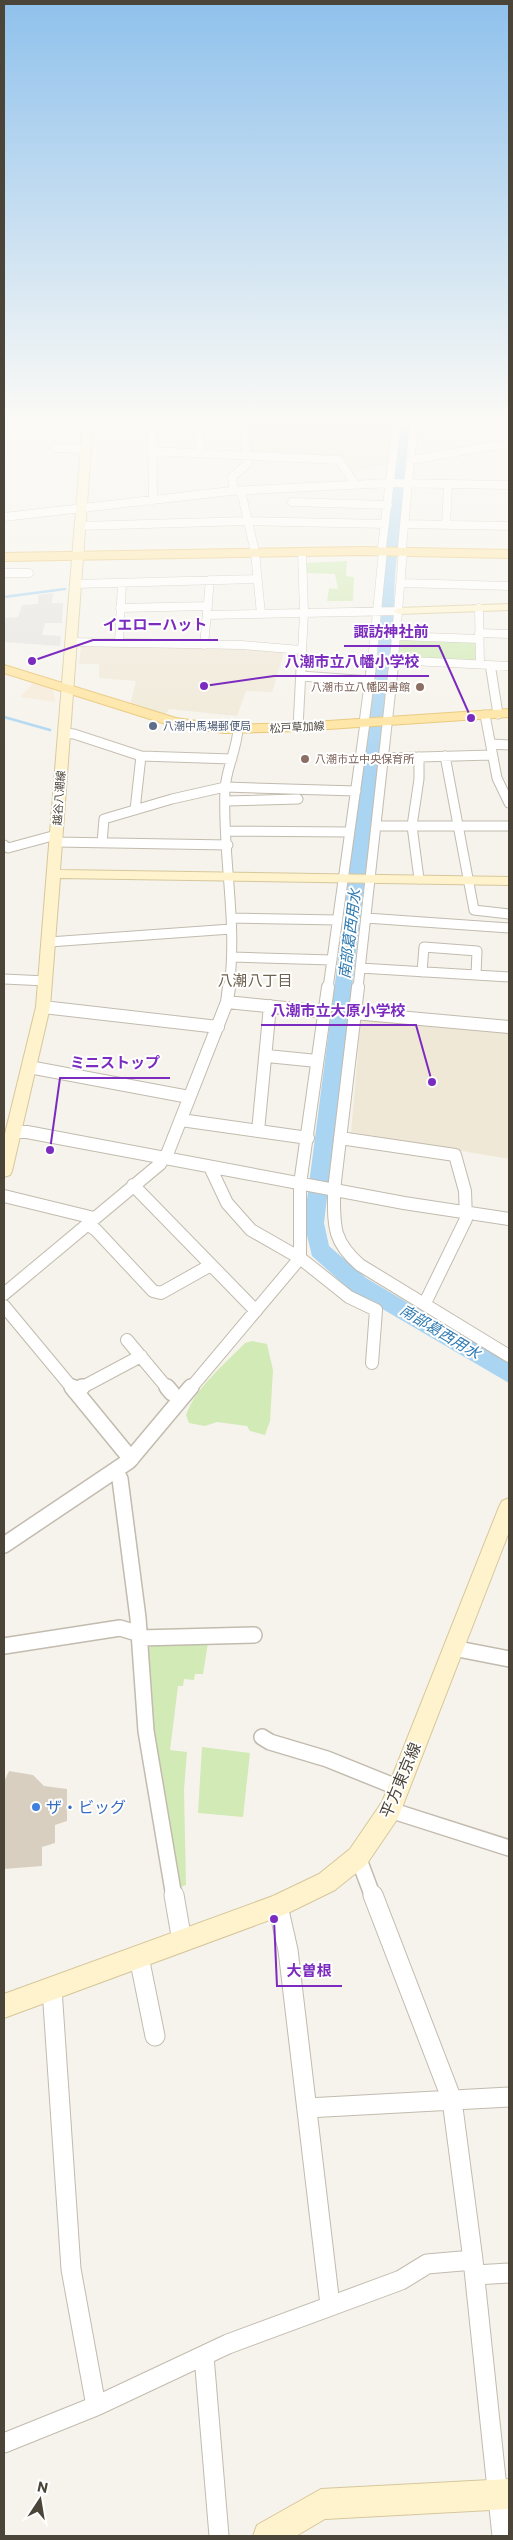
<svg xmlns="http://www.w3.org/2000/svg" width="513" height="2540" viewBox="0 0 513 2540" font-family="Commissioner,'Noto Sans JP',sans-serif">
<rect width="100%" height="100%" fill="#f6f3ec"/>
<path fill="#f7ead8" d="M35 681 49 687 54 691 55 702 21 697Z"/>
<path fill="#efe8d6" d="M249 422H393L389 465 351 472 342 458 250 454Z
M81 646 238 647 284 652 272 692 246 691 237 716 169 709 164 716 130 705 136 681 99 678V664H79Z
M361 1018 509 1032V1159L351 1132Z"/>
<path fill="#d2eab5" d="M347 561 346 576 354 577 353 601H327L329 588 338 589 335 574 306 573 305 563Z
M400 639 475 640 477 662 398 657Z
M252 1341 267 1344 273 1370 270 1421 265 1435 250 1431 247 1426 217 1422 205 1426 189 1423 186 1415C196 1387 225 1364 245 1343Z
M149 1643H208L203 1674H195L194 1680 184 1679 183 1686H178L170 1750 187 1752 184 1790 186 1885 181 1887 155 1735 146 1648Z
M202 1747 250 1753 243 1817 198 1813Z"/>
<path fill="#e5e3e0" d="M53 593 52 603H63L62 623H45L42 635 61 636 60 646 4 642V618L18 617 22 605 38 604V595Z"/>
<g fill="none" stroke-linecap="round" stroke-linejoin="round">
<path stroke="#a9d4f2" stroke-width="2.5" d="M4 597 65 589
M4 717 50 730"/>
<path fill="#a9d4f2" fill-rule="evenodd" d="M399 422H411L395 575 392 650 324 1223 329 1246 366 1278 509 1363V1383L350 1290 312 1256 304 1223 378 650 383 575Z"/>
</g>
<path fill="#d8cfc1" d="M9 1771 33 1775 44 1786 67 1789V1821L55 1825V1843L42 1847V1866L4 1869V1782Z"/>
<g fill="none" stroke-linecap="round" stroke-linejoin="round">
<g stroke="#c2bbae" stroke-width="9">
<path id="street-far4" d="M152 422 153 501
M199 422 200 454
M55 448 86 449
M151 451 339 460 355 484
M411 460 509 443
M234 491 232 477 247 464 244 422
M241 491 255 552 261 614
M292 502 388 505
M4 517 231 491 390 483 509 485
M405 524 509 526
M446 525 448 484
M80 526 247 521 385 524
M382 547 397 422
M402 547 414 422
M4 573H29
M401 583 509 586
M76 584 257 579
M120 608 208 606
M479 608 480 664
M207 615 399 611
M479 633 509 634
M397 636 479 639
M71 642 242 645 301 650
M119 643 122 583
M204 645 210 580
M393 660 509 666
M490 665 491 672
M301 672 304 613 302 552
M371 672 383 551
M393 672 403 551"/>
</g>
<g stroke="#c2bbae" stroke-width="11">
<path id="street-far3" d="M491 670 498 714
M301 676 370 681
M485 715 497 778 509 803
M364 723 371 670
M298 727 301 670
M64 733 74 734 141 756 232 759
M491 744 509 745
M445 756 474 910 509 914
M419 757V779L412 826 419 879
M384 758 492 755
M226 801 298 799
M135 810 141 756
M376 826H509
M227 831 349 832
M56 842 228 845
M102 843 104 819 172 799 225 787 356 791
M4 845 8 848 56 835
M231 918 338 920
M366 918 509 928
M49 942 231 929
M233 957 332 960
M360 968 509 977
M422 972 424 947 477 951 476 975
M4 979 46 981
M229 988C238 921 222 855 225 789 226 769 237 749 238 729
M328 988 365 723
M358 988 393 670"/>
</g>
<g stroke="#c2bbae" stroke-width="14">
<path id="street-far2" d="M358 987 334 1190C334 1225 332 1241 360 1265L509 1356
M227 1002 325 1012
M43 1007 218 1027
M354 1013 509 1027
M267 1056 317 1061
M29 1067 189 1097
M181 1120 308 1138
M258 1131 270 1006
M13 1132H27L404 1203 509 1219
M340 1138 455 1155 465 1191 466 1219 425 1303
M210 1167 227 1203 251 1230 300 1258 349 1297 376 1310 372 1363
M133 1185 256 1311
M4 1196 94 1218
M87 1224 96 1230 153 1291 161 1293 211 1265
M4 1294 160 1164 168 1152 227 1002 229 987
M4 1306 73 1389
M127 1340 168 1389
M79 1389 141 1356
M190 1389 300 1258V1184L328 987"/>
</g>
<g stroke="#c2bbae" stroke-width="18">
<path id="street-far1" d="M72 1387 131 1459
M167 1387 172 1393
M75 1391 82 1387
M115 1471 120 1479 138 1618 146 1731 174 1897
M4 1545 129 1461 191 1387
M140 1638 254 1635
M4 1646 120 1628 140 1634
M453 1648 509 1659
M262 1737 270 1742 327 1759 399 1788
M390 1810 509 1848
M358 1857 373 1897"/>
</g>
<g stroke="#c2bbae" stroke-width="21">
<path id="street" d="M174 1895 182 1941
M373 1895 452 2100 473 2260 502 2536
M278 1906 288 1950 330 2305
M139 1957 155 2036
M52 1989 71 2269 96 2406
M307 2108 509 2097
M475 2275 509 2273
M204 2356 219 2536
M4 2443 96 2406 228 2344 401 2280 427 2264 473 2260"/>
</g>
<g stroke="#d6c79b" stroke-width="2">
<path id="secondary" d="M83 422H93L60 870 509 877V885L60 878 50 1007 12 1171 10 1175 4 1177V1138L36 1007Z
M509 604V610L399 614 393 611 399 608Z
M509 1498V1532L398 1818 366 1865 335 1890 286 1914 4 2018V1994L273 1896 319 1874 350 1849 382 1802 499 1507 502 1501Z
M509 2479V2509L325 2519 296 2536H253L257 2525 321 2489Z"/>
</g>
<g stroke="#e6c16a" stroke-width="2">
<path id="primary" d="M362 547 509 550V558L362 555 4 561V553Z
M4 665 176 718 224 725 298 723 509 709V717L298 731 224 733 169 725 4 673Z"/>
</g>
<use href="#street-far4" stroke="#fff" stroke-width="8"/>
<use href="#street-far3" stroke="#fff" stroke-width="9"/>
<use href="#street-far2" stroke="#fff" stroke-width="12"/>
<use href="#street-far1" stroke="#fff" stroke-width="15"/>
<use href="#street" stroke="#fff" stroke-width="19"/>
<use href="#secondary" fill="#fff3cd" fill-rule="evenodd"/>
<use href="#primary" fill="#ffe39c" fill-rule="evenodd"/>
</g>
<linearGradient id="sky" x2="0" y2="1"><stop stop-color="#8fc1ec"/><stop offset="0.54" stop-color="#fbfaf6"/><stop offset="1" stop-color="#fbfaf6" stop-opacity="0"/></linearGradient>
<rect width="513" height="777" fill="url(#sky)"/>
<g fill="#8d6e63" stroke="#fff" stroke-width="2">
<circle cx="420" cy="687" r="5"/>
<circle cx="305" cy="759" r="5"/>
</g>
<circle fill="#5c6f8a" stroke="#fff" stroke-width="2" cx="153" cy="726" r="5"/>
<circle fill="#3f7fe0" stroke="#fff" stroke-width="2" cx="36" cy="1807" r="5"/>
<g text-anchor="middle" stroke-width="4" stroke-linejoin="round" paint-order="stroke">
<g font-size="11" fill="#785e54" stroke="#fff" text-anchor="end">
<text x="410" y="691">八潮市立八幡図書館</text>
<text x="315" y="763" text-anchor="start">八潮市立中央保育所</text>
</g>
<g font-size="11" fill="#4e5e75" stroke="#fff" text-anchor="start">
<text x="163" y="730">八潮中馬場郵便局</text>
</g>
<g font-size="11" fill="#4b4439" stroke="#fff">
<text transform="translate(297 727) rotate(-3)" y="4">松戸草加線</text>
<text transform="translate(59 798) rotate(-86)" y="4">越谷八潮線</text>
</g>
<g font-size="15" font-style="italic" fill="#2e7ab2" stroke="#fff">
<text transform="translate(350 934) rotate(-83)" y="5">南部葛西用水</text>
<text transform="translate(440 1332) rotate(31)" y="5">南部葛西用水</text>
</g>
<g font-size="15" fill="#6e6250" stroke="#fff">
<text x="255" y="986">八潮八丁目</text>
</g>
<g font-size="16" fill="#4b4439" stroke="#fff">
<text transform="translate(400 1780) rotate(-67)" y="6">平方東京線</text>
</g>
<g font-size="16" fill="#366cbe" stroke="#fff" text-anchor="start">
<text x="46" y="1813">ザ・ビッグ</text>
</g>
</g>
<path fill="none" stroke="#7b2cbf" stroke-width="2" d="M32 661L93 640H218M471 718L439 646H344M204 686L274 676H429M432 1082L416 1025H261M50 1150L60 1078H170M274 1919L277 1986H342"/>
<g fill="#7b2cbf" stroke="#fff" stroke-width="2">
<circle cx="32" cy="661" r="5"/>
<circle cx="471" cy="718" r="5"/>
<circle cx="204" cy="686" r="5"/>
<circle cx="432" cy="1082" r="5"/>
<circle cx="50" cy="1150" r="5"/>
<circle cx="274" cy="1919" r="5"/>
</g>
<g font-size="15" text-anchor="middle" font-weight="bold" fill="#7b2cbf" stroke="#fff" stroke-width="4" stroke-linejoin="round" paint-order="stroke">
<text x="155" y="630">イエローハット</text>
<text x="391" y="637">諏訪神社前</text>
<text x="352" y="667">八潮市立八幡小学校</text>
<text x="338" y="1016">八潮市立大原小学校</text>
<text x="115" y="1068">ミニストップ</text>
<text x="309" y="1976">大曽根</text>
</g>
<rect width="513" height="2540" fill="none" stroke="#4b4439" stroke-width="10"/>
<g transform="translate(40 2500) rotate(12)" stroke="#ffffff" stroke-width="4" paint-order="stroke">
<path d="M0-4L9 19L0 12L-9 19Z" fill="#4b4439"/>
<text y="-8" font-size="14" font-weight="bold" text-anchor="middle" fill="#4b4439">N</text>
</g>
</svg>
